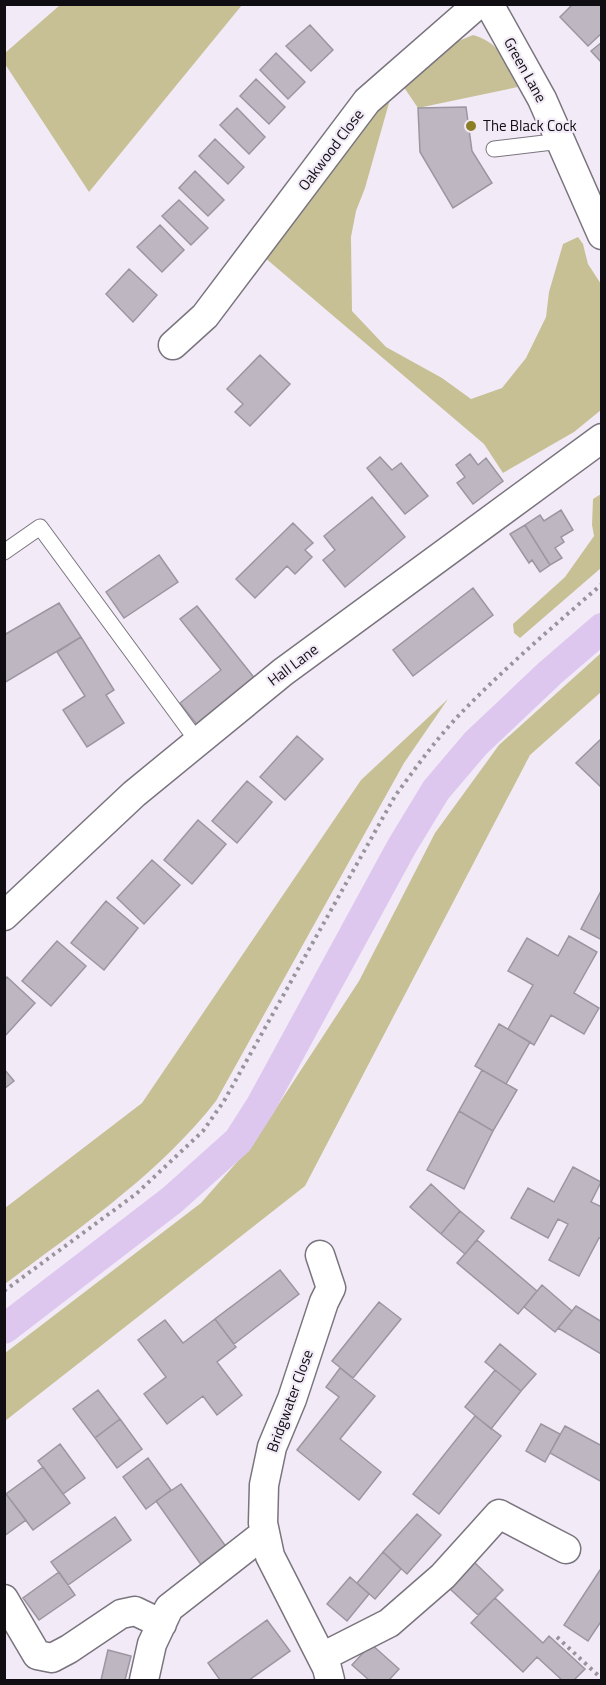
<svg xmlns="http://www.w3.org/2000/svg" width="606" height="1685" viewBox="0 0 606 1685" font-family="'Titillium Web',sans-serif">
<rect width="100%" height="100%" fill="#f2ebf7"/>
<path fill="#c7c097" d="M473 35C503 44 504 62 518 87L418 108 401 83 456 42Z"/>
<path fill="#c7c095" d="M60 5H242L89 192 5 64V53Z
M386 98 389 103 365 188 356 211 351 237 352 311 386 347 442 378 471 399 502 388 526 358 546 317 549 292 563 244 578 237 583 244 588 264 601 284V410L574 432 503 473 484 444 264 257Z
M601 494V568L520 638 514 633 513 624 565 577 594 536 592 525 593 499Z
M601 653V692L530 755 305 1186 5 1421V1353L201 1203 252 1145 359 981 435 833 499 745Z
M448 699 404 763 216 1101C158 1175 79 1228 5 1284V1208L142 1103 361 780Z"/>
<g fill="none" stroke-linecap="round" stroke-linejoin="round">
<path stroke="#dec7ee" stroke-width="30" d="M4 1329 172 1200 238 1141 261 1105 402 846 436 790 476 743 550 673 602 628"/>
</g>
<path fill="#beb7c2" stroke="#9c96a1" stroke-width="1.5" d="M573 4 602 5V33L588 46 560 17Z
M310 25 333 50 311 71 286 46Z
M602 42V63L591 51Z
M276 53 305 82 288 99 260 70Z
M256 79 285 107 269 124 240 96Z
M466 107 472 151 492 183 453 208 420 152 418 108Z
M237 108 265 137 249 154 220 125Z
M215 139 244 167 228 184 199 156Z
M195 171 224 200 208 216 179 188Z
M179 200 208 228 191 245 162 216Z
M160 225 184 250 162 272 137 247Z
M129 269 157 295 133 322 106 294Z
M260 355 290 384 250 426 235 412 243 404 227 389Z
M470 454 478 465 486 458 503 481 473 504 457 483 465 477 456 465Z
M380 457 392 470 401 463 428 496 405 514 367 468Z
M372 497 405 537 345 587 323 560 335 550 324 536Z
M561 510 573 530 561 537 564 542 555 548 562 558 550 565 525 525 540 515 544 521Z
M293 523 313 543 305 550 312 557 295 574 287 566 255 598 236 579Z
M525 525 550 565 540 572 532 560 529 563 510 534Z
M159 555 178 582 124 618 106 592Z
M473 588 493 615 413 676 393 650Z
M59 603 81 637 4 683V635Z
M197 606 256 680 198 726 180 703 221 670 180 619Z
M81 637 114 690 106 695 124 723 87 747 63 710 85 696 57 652Z
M297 736 323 759 285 800 260 777Z
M602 738V788L576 763Z
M247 781 272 802 237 843 212 821Z
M198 820 226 844 192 884 164 860Z
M152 860 180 885 144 924 117 898Z
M602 889V940L581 929Z
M106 901 138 928 104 970 71 943Z
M569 936 597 952 574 993 599 1008 584 1034 551 1015 534 1045 508 1029 533 985 508 971 527 938 558 956Z
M57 941 86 966 51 1006 22 981Z
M7 977 35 1003 4 1037V980Z
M499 1024 530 1042 506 1084 475 1066Z
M4 1069 14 1081 4 1089Z
M482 1070 517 1090 493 1131 459 1111Z
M459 1111 493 1131 464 1189 427 1170Z
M573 1167 601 1182 591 1202 602 1207V1239L599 1238 579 1276 549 1260 568 1224 558 1219 548 1238 511 1218 528 1188 554 1202Z
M431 1184 460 1211 441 1234 410 1207Z
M460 1211 484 1231 465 1254 441 1234Z
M477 1240 537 1291 518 1314 457 1263Z
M280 1270 299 1294 234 1344 215 1319Z
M542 1285 572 1311 555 1332 524 1307Z
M379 1302 401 1319 353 1378 332 1361Z
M576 1306 602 1322 601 1354 558 1328Z
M215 1319 236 1347 217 1362 242 1395 217 1415 203 1396 167 1424 144 1394 166 1377 138 1340 165 1320 183 1343Z
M500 1344 536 1374 521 1391 485 1362Z
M340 1368 375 1396 340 1439 381 1472 359 1500 297 1450 339 1397 326 1387Z
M495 1370 521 1391 491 1429 465 1407Z
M98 1390 120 1419 95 1438 73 1409Z
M475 1416 501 1436 439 1514 413 1494Z
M120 1419 142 1449 117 1468 95 1438Z
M541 1424 560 1434 545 1462 526 1451Z
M565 1426 602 1446V1482L550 1453Z
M60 1444 85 1478 63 1494 38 1461Z
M148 1458 171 1490 146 1509 123 1477Z
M43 1467 70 1503 33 1530 6 1494Z
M181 1484 227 1548 202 1566 156 1501Z
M6 1494 26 1520 4 1536V1495Z
M417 1514 441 1535 407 1574 383 1552Z
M115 1517 131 1540 68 1585 51 1562Z
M383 1552 401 1569 375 1599 357 1583Z
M474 1562 503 1590 478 1615 449 1588Z
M602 1567V1620L588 1641 564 1625Z
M59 1572 75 1595 39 1620 23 1598Z
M350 1577 369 1594 347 1621 327 1604Z
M495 1598 543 1643 549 1636 585 1669 574 1680H562L537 1657 523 1672 471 1623Z
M267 1620 290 1651 249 1680H220L208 1663Z
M371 1644 399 1669 389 1680H369L352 1665Z
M108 1650 131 1656 125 1680H101Z"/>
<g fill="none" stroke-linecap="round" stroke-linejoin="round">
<g stroke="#7a747e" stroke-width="17">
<path id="lane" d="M494 149 561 141
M4 552 40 527 198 742"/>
</g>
<g stroke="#7a747e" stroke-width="31">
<path id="street" d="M489 4 542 99 602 235
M173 345 205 316 367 101 478 4
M4 916 134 794 283 672 602 438
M320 1255 331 1288 324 1302 292 1399 272 1447 264 1485 263 1523 270 1556 327 1668 330 1680
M4 1599 37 1655 52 1658 69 1649 121 1614 135 1611 162 1624
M322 1657 389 1623 443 1576 499 1514 566 1549
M144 1680 152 1644 169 1608 265 1533"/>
</g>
<path stroke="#98939c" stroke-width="4" stroke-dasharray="3 4.5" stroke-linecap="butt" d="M4 1291 136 1194 203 1131 224 1101 395 796C417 766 439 735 465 709 508 665 555 625 602 584
M557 1637 602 1679"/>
<use href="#lane" stroke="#fff" stroke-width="15"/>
<use href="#street" stroke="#fff" stroke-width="28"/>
</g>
<circle fill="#8c7e24" stroke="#f2ebf7" stroke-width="2" cx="471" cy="126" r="6"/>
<g text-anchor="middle" stroke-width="4.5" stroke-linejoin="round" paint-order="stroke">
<g font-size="15" fill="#100e12" stroke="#f2ebf7">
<text transform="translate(525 70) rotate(61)" y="5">Green Lane</text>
<text transform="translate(331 150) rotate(-53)" y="5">Oakwood Close</text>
<text transform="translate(293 665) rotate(-37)" y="5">Hall Lane</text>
<text transform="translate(290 1401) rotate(-70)" y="5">Bridgwater Close</text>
</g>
<g font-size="15" fill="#100e12" stroke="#f2ebf7" text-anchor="start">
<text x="483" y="131">The Black Cock</text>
</g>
</g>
<rect width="606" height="1685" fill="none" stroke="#100e12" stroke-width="12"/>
</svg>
